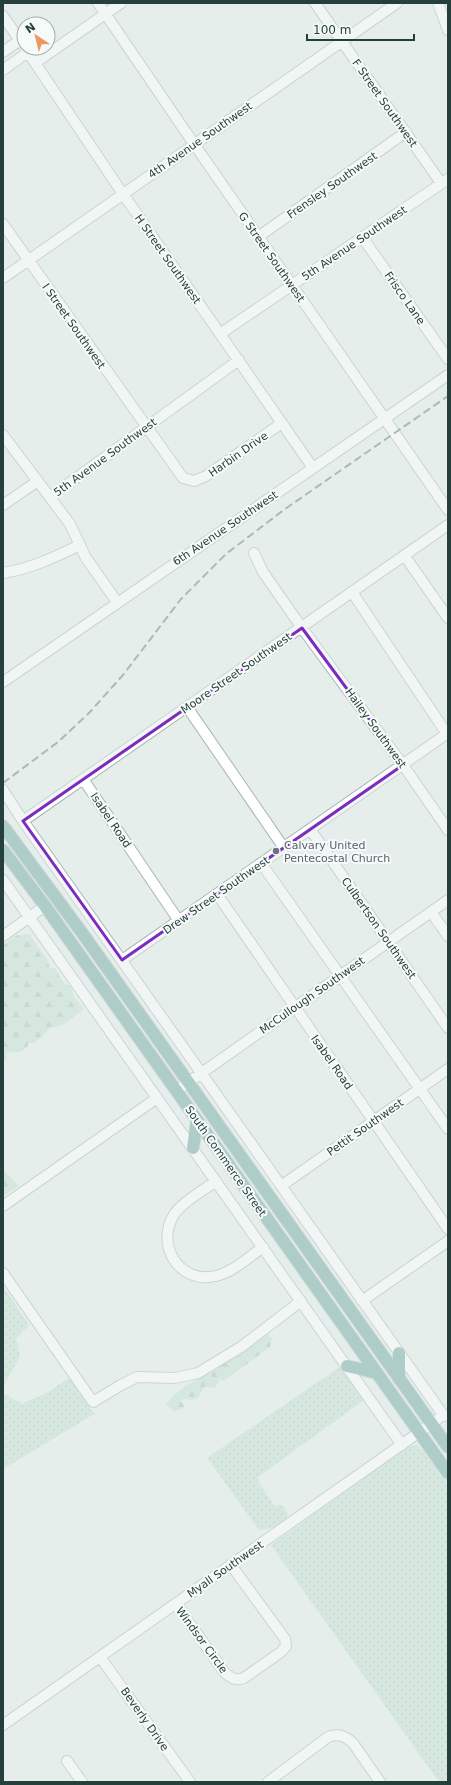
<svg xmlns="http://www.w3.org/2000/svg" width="451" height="1785" viewBox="0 0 451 1785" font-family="'DejaVu Sans',sans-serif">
<defs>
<pattern id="grass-dots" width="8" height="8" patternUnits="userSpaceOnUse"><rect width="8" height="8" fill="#c0decc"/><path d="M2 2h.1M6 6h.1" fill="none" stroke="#a5c0b0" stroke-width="1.8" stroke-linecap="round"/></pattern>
<pattern id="forest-firs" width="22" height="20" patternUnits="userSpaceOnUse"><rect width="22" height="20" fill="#c0decc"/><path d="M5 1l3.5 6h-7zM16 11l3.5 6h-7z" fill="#a5c0b0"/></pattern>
</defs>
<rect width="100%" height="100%" fill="#e6eeec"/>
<path fill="url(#grass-dots)" d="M3 1286 29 1325 16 1339 20 1356 3 1387Z
M341 1366 364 1400 258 1477 259 1480 258 1481 275 1507 280 1505 283 1506 288 1515C282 1527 271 1529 259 1530L207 1458Z
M69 1378 94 1414 3 1469V1393L22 1404 48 1392Z
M417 1445 426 1453 448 1483V1782H439L271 1545 407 1447Z"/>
<path fill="url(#forest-firs)" d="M29 934 47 959 50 968H55L63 982 71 987 74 997 84 1009 65 1024 50 1028 35 1043H29C26 1053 15 1053 6 1052L7 1059 3 1062V945L17 935Z
M3 1170 19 1186 3 1196Z
M266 1334 272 1338 270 1347 224 1381 219 1380 216 1387 210 1388 205 1386 197 1399 191 1400 185 1399 181 1401 185 1407 174 1412 166 1404C180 1387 198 1378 218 1369L220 1363Z"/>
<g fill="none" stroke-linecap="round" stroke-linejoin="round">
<g stroke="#a8b6b4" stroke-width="12">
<path id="minor" d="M98 3 194 144 448 510
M315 3 441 183
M438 3 448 30
M3 16 24 46
M25 48 123 194 313 468
M3 52 20 40
M35 63 121 3
M3 70 28 52
M3 224 183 478 194 481 206 476 282 423
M258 237 406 132
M362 237 448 359
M3 278 397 3
M220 334 448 179
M3 435 70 524 86 558 117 602
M50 497 239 360
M3 505 38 481
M254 553 263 572 302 628 403 765 448 830
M404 555 448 618
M3 573C30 569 55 557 80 545
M352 592 447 734
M3 682 448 375
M187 707 284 848
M83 779 179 921
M3 790 23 821 444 1416
M23 821 448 525
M310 829 448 1028
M261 863 448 1129
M3 880 402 1445
M217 894 448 1229
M431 912 448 936
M3 936 45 906
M122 960 448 733
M176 1091 448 900
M216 1181C203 1191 185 1200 175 1213 154 1244 179 1285 216 1276 233 1272 249 1257 263 1247
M281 1186 448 1069
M3 1206 157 1098
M3 1273 93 1402 121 1385 137 1377 175 1378 198 1373 241 1347 301 1301
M362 1301 448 1241
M176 1604 225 1673C231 1678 236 1681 244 1678L281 1652 286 1646 285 1639 231 1565
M100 1657 190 1782
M3 1725 438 1419
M67 1761 82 1782
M268 1782 328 1737C338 1733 345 1736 353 1743L380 1782"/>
</g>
<g stroke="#c2cac8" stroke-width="14">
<path id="major" d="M3 826 80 930 448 1447
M3 850 45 906 448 1473
M193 1148 197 1120
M347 1366 377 1373
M399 1379V1353"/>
</g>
<use href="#minor" stroke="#fff" stroke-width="10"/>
<use href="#major" stroke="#6ca29b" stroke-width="12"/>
<path stroke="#607b77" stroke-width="2" stroke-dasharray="8 4" stroke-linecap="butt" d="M3 783 58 742 89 713 123 675 181 599 226 554 285 509 448 396"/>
</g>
<path d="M0 0H451V1785H0ZM302 628 403 765 122 960 23 821Z" fill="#e6eeec" fill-opacity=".55" fill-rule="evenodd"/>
<path fill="none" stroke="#7b2cbf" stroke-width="3" stroke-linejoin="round" d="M302 628 403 765 122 960 23 821Z"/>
<circle fill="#6b7280" stroke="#f6faf9" stroke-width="1.5" cx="276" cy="851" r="4"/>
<g text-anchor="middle" stroke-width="4" stroke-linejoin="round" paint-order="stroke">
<g font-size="11" fill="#25403c" stroke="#f6faf9">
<text transform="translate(385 103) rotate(55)" y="4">F Street Southwest</text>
<text transform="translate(200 140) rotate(-35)" y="4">4th Avenue Southwest</text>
<text transform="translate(332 185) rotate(-35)" y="4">Frensley Southwest</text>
<text transform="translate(354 243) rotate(-34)" y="4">5th Avenue Southwest</text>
<text transform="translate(272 257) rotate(55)" y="4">G Street Southwest</text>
<text transform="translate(168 259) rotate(55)" y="4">H Street Southwest</text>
<text transform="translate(405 298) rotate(55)" y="4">Frisco Lane</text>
<text transform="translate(74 326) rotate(55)" y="4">I Street Southwest</text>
<text transform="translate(238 454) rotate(-35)" y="4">Harbin Drive</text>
<text transform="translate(105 457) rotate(-36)" y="4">5th Avenue Southwest</text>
<text transform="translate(225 528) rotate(-34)" y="4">6th Avenue Southwest</text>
<text transform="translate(236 673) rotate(-35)" y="4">Moore Street Southwest</text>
<text transform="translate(376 728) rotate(54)" y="4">Hailey Southwest</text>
<text transform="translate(111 820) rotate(56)" y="4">Isabel Road</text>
<text transform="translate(216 895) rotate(-35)" y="4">Drew Street Southwest</text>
<text transform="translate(379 928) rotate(55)" y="4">Culbertson Southwest</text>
<text transform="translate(312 995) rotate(-35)" y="4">McCullough Southwest</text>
<text transform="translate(332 1062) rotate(55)" y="4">Isabel Road</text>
<text transform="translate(365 1127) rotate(-35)" y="4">Pettit Southwest</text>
<text transform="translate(226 1161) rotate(55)" y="4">South Commerce Street</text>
<text transform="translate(225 1569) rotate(-35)" y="4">Myall Southwest</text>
<text transform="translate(202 1640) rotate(54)" y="4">Windsor Circle</text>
<text transform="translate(145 1719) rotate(55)" y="4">Beverly Drive</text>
</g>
<g font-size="11" fill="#5b616d" stroke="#f6faf9" text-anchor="start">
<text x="284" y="849">Calvary United<tspan x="284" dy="13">Pentecostal Church</tspan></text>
</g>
</g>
<rect width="451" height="1785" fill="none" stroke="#25403c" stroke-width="8"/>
<g transform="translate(36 36) rotate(325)"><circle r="19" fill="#f6faf9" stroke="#a2b0ad"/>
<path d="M0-3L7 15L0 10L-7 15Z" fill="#ee9864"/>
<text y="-6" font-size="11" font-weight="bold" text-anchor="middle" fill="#25403c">N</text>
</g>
<path d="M307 34v6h107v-6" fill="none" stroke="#25403c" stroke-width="2"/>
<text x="313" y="34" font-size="12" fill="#25403c" stroke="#f6faf9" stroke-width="3" paint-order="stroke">100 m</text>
</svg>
